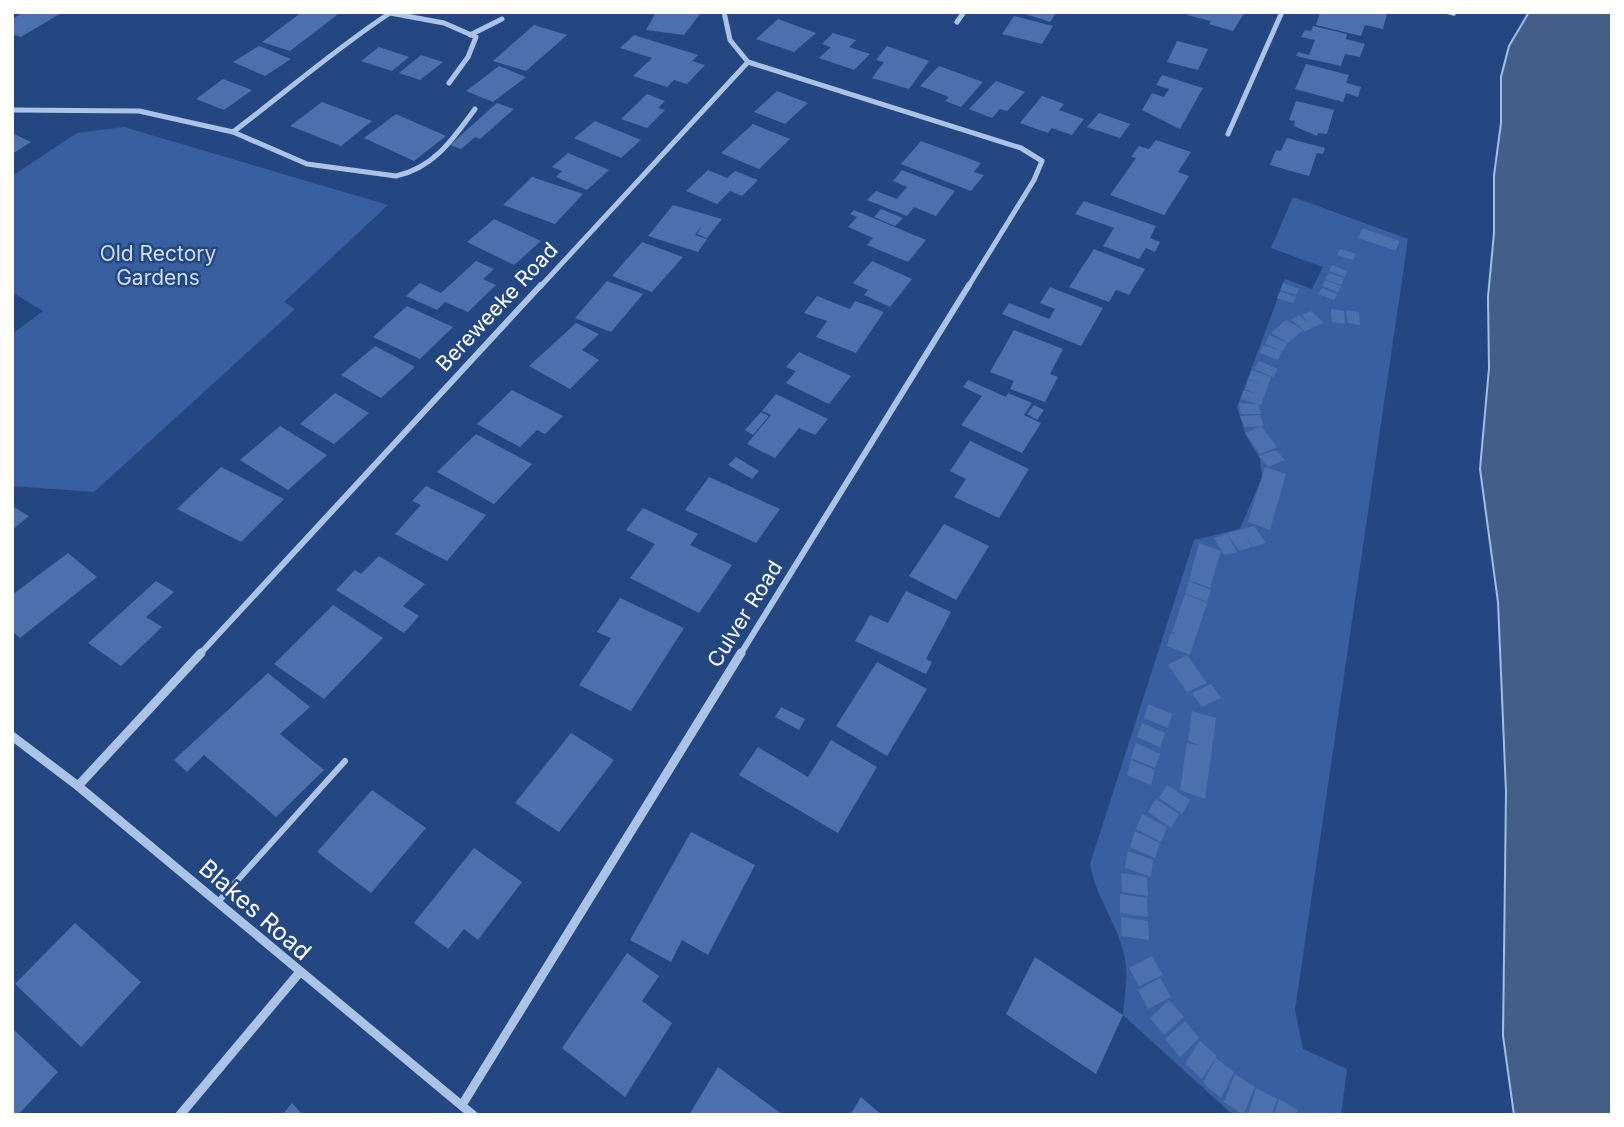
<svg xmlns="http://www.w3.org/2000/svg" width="1624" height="1127" viewBox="0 0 1624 1127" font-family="Inter,sans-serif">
<rect width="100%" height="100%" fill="#244782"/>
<path fill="#3860a0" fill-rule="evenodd" d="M124 127 388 205 284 302 295 309 94 492 12 486V334L43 311 12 292V176L77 133Z
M1293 197 1408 239 1295 1010 1303 1049 1347 1069 1341 1115H1233L1123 1015C1124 999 1128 981 1126 966 1122 929 1096 900 1090 864L1194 540 1240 529 1262 477 1260 459 1245 434 1237 407 1285 279 1312 289 1323 267 1271 248ZM1363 228 1400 241 1397 251 1359 238Z"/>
<path fill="#455e89" stroke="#9fbde8" stroke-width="2" d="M1529 12H1612V1115H1514L1503 1036 1506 792 1498 602 1480 469 1489 368 1488 297 1494 233V175L1501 123V77L1509 46Z"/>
<path fill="#4c70ab" d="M24 12H63L21 37 12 34V19Z
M302 12H341L290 51 262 42Z
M656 12H696L701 13 684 35 646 30Z
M1019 12H1057L1050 22Z
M1188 12H1245L1233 31 1209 24 1211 21 1187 15Z
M1320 12H1380L1387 14 1383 29 1365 25 1361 36 1316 25Z
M1014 16 1053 26 1042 44 1002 34Z
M778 19 816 33 794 52 756 39Z
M534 25 567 35 526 71 493 61Z
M1313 26 1347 34 1346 39 1365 44 1360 57 1345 54 1341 66 1296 56 1298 52 1309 55 1315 40 1301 37 1305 30 1311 31Z
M833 33 856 40 849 47 870 54 854 70 819 58 831 47 822 44Z
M634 35 698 55 692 61 705 65 687 84 674 80 667 87 633 76 652 58 620 48Z
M1177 41 1208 49 1198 70 1167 62Z
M259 46 291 59 265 76 233 62Z
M887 46 929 61 909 89 872 78 884 62 876 60Z
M379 47 409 57 392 71 361 61Z
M421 55 443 62 420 80 399 73Z
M1306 64 1349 75 1346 83 1361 87 1358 97 1346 93 1343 102 1295 89Z
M499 66 526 77 493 102 466 91Z
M939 66 983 82 961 107 945 101 949 97 920 86Z
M1162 75 1203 88 1180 129 1142 110 1152 93 1164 97 1169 89 1156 85Z
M223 79 252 90 224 110 196 99Z
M996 81 1025 92 1007 111 1000 109 992 118 969 109Z
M777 91 808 103 785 124 754 112Z
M647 94 665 101 658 108 665 110 647 128 621 119Z
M1042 96 1064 104 1059 110 1084 119 1072 135 1052 128 1048 133 1020 123Z
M1296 101 1334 110 1327 134 1318 133 1317 136 1294 126 1295 121 1289 120Z
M322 102 372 121 341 146 290 126Z
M497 103 514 109 480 139 475 137 461 149 450 145Z
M1099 113 1130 124 1120 138 1087 127Z
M396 114 446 136 414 161 364 138Z
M595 121 641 140 621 158 574 138Z
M753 124 790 139 759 169 721 153Z
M12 133 31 142 12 154Z
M1287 138 1325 148 1323 154 1317 153 1309 176 1270 165 1276 150 1281 151Z
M1156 140 1191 152 1178 172 1189 176 1164 215 1110 195 1136 158 1131 157 1139 146 1149 149Z
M921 141 981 163 974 172 984 175 971 191 901 164Z
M568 153 609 170 587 190 556 177 562 171 552 167Z
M708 170 727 178 735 171 758 180 742 196 730 191 717 204 686 191Z
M902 170 955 191 936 216 914 207 907 216 867 200 876 191 897 199 907 187 893 181Z
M532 177 583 194 555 224 503 205Z
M1084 201 1156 226 1150 238 1160 242 1155 252 1146 248 1139 259 1103 246 1114 228 1075 214Z
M673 205 722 219 707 238 697 234 702 225 695 235 707 239 698 252 648 236Z
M881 209 903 218 895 226 874 217Z
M854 210 926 240 908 262 867 245 873 238 848 227 857 217 850 214Z
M494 219 541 241 514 265 467 242Z
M1363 228 1400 241 1396 251 1358 238Z
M642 242 683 257 652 292 612 276Z
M1094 249 1145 269 1129 295 1116 290 1109 302 1069 287Z
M1340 249 1356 254 1353 260 1337 255Z
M476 261 494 269 483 279 496 285 468 312 445 302 437 310 406 296 420 283 441 293Z
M872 261 912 279 890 307 864 295 868 290 853 283Z
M1332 265 1347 271 1345 277 1329 271Z
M1329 273 1344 278 1341 285 1325 279Z
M1325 280 1341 286 1338 292 1322 286Z
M607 281 643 294 611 332 575 318Z
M1283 283 1299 289 1296 295 1280 290Z
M1050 287 1103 308 1081 346 1002 314 1009 303 1049 319 1055 309 1040 303Z
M1322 288 1337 294 1334 300 1318 294Z
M1280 291 1296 297 1293 303 1277 298Z
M817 296 850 309 855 301 884 312 856 353 816 337 827 321 804 313Z
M407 306 453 327 420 359 373 337Z
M1331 309 1344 311 1345 324 1332 322Z
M1346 310 1359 312 1360 325 1348 323Z
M1311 311 1324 323 1305 331 1291 320 1299 315 1310 324 1302 315Z
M1286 320 1303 330 1288 343 1271 333Z
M576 323 599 334 582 350 599 360 570 389 529 366Z
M1014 330 1063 349 1050 374 1058 377 1045 402 1010 389 1014 381 990 372Z
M1269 335 1287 343 1283 351 1265 344Z
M1263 345 1282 351 1278 360 1260 353Z
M375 346 415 367 381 398 341 375Z
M799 352 851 376 829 404 786 383 796 371 786 367Z
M1259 361 1278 369 1273 377 1254 369Z
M1252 370 1271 377 1261 405 1241 399 1243 390 1257 394 1245 389 1248 380 1262 384 1248 379Z
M968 380 1006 397 1008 393 1032 403 1024 415 1041 423 1022 453 961 425 982 396 963 387Z
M512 390 563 416 545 434 537 430 520 447 477 424Z
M335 393 369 413 334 444 300 424Z
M776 394 828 419 815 435 799 428 775 458 747 444 771 415 762 411Z
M1239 403 1258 404 1261 414H1241Z
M1034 405 1044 410 1037 420 1027 414Z
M761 412 769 416 753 435 745 430Z
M1260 415 1264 426 1245 427 1240 416Z
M280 426 327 455 288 490 240 460Z
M1261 426 1277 447 1260 454 1245 433Z
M476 434 532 464 494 504 437 472Z
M970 441 1029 469 999 518 954 497 966 479 950 471Z
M1276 450 1285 460 1268 467 1259 456Z
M736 457 759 471 752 479 728 465Z
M221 467 284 499 241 542 177 509Z
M1265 467 1286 474 1270 530 1248 522Z
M709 477 780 509 756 543 685 510Z
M426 486 486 515 447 561 395 534 421 505 412 501Z
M12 506 29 516 12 530Z
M643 508 698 534 690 545 732 565 699 613 630 578 655 544 626 530Z
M944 524 989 546 956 600 909 576Z
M1254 526 1266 543 1253 547 1245 535 1252 547 1239 551 1227 533Z
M1227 534 1237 552 1224 555 1214 538Z
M1199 543 1221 551 1210 588 1189 580Z
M68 553 97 577 20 638 12 631V595Z
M379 556 425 584 403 606 419 616 404 633 336 590 355 570 361 574Z
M156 581 174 592 146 617 162 627 121 666 88 643Z
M1189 581 1211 590 1207 602 1185 593Z
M906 591 951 612 926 659 932 662 926 674 855 641 870 615 888 623Z
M1185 594 1207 603 1190 655 1167 646 1171 633 1178 635 1172 632Z
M620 598 684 628 631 711 579 685 611 638 597 632Z
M333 605 383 638 324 699 274 664Z
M1187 655 1207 683 1187 692 1168 665Z
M877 662 927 689 887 756 836 726Z
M268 673 310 707 280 734 324 770 276 817 204 755 187 772 174 760Z
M1211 684 1221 698 1202 707 1192 693Z
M1148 704 1172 714 1168 728 1144 718Z
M781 707 805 719 799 730 775 717Z
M1192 711 1216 718 1205 799 1180 790 1187 743 1203 746 1188 741Z
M1142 723 1165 733 1160 747 1137 737Z
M571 733 614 760 559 832 515 803Z
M831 740 877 767 838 833 739 775 758 747 808 777Z
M1136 743 1160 754 1155 768 1131 758Z
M1131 760 1155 770 1151 785 1127 775Z
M1167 785 1190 800 1182 814 1159 798Z
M372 790 426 828 371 893 317 852Z
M1156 799 1179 814 1171 828 1148 812Z
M1142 814 1167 827 1161 842 1136 829Z
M1135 831 1160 843 1155 858 1130 847Z
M691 832 755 865 708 955 682 940 671 962 630 940Z
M474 848 522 882 478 940 464 929 448 949 414 923Z
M1128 851 1153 860 1151 877 1125 868Z
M1121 873 1147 877 1148 896 1122 892Z
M1120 894 1147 898 1148 917 1120 913Z
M1121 917 1148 921 1149 940 1122 936Z
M75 923 141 982 81 1047 15 984Z
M627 953 659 976 642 1001 672 1023 625 1097 562 1048Z
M1152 956 1163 975 1139 986 1129 968Z
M1035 957 1123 1015 1096 1074 1006 1014Z
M1160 978 1171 997 1148 1009 1138 990Z
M1169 1000 1184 1017 1164 1035 1150 1018Z
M1185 1021 1199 1038 1180 1057 1165 1039Z
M12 1028 58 1072 18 1115H12Z
M1200 1041 1217 1056 1202 1079 1185 1063Z
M1216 1058 1234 1072 1221 1098 1203 1083Z
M718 1067 783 1115H689Z
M1235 1074 1255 1087 1243 1115 1224 1102Z
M1256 1088 1277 1099 1272 1115H1248Z
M861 1097 882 1115H850Z
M1279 1099 1298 1110 1297 1115H1274Z
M292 1103 303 1115H282Z"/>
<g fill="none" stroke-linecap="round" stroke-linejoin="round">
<path stroke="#abc3e7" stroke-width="3.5" d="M1446 12 1454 14"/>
<path stroke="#abc3e7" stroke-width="6" d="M218 902 345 761"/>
<path stroke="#abc3e7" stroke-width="5" d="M724 12 730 40 748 62
M957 22 964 12
M470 35 502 19
M12 110 139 111 233 132 307 164 396 176C434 168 453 139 475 109
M233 132C286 92 335 49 390 13L444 23 476 37 468 57 449 83
M1228 134 1282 12
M540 287 748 62 1021 148 1042 161 1034 180 968 287"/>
<path stroke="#abc3e7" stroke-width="6" d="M199 655 541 285
M740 655 969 285"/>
<path stroke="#abc3e7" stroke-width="9" d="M12 736 78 786 473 1115
M78 786 201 653
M462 1105 741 653
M180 1115 299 973"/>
</g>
<g text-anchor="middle" stroke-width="5" stroke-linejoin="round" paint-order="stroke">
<g font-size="21" fill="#cfdef6" stroke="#244782">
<text x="158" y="261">Old Rectory<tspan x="158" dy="24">Gardens</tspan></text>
</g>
<g font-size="21" fill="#fff" stroke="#244782">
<text transform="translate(497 307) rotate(-47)" y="7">Bereweeke Road</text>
<text transform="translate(745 614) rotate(-58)" y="7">Culver Road</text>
</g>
<g font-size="24" fill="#fff" stroke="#244782">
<text transform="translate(255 910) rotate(41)" y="8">Blakes Road</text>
</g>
</g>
<rect width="1624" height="1127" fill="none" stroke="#ffffff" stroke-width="28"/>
</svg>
